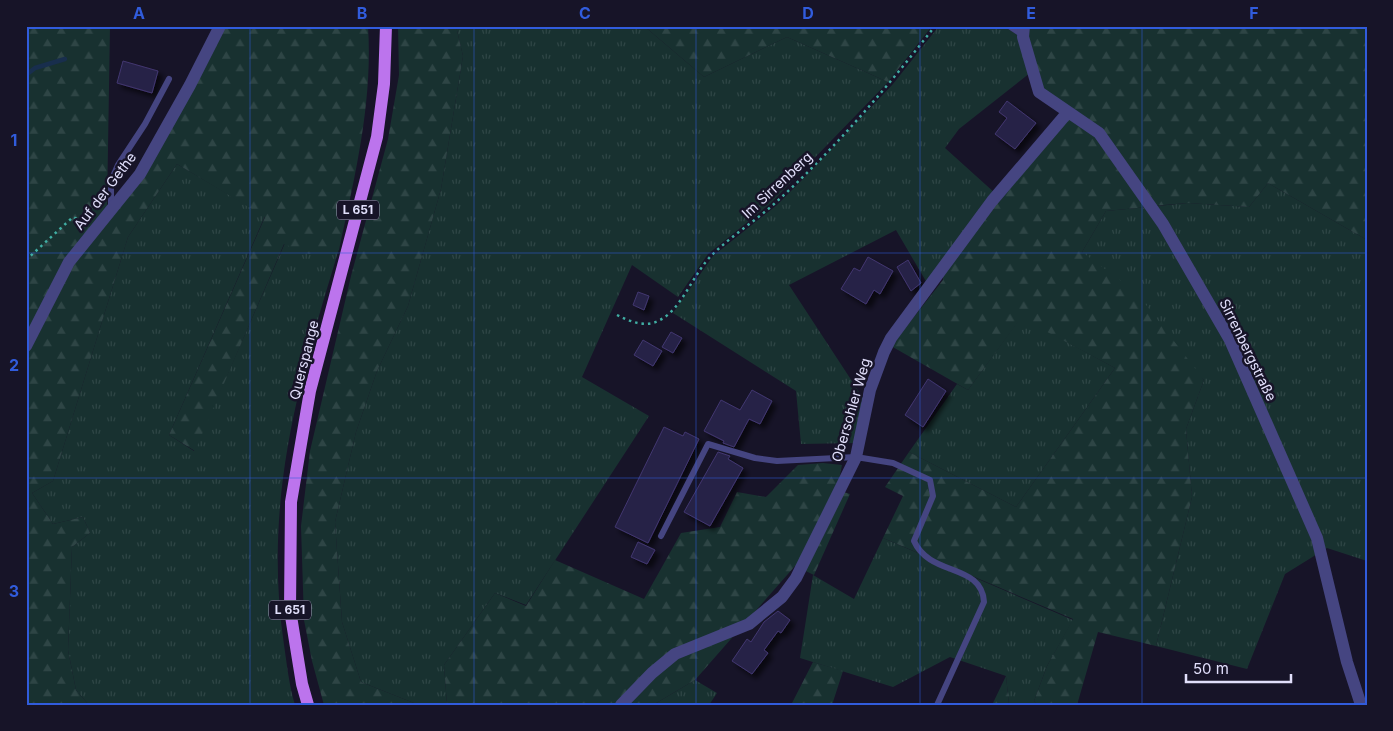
<svg xmlns="http://www.w3.org/2000/svg" width="1393" height="731" viewBox="0 0 1393 731" font-family="Inter,sans-serif">
<defs>
<pattern id="grass-tufts" width="24" height="20" patternUnits="userSpaceOnUse" patternTransform="scale(1.25)"><rect width="24" height="20" fill="#183130"/><path d="M3 7l-1-3M5 7V3M7 7l1-3M15 17l-1-3M17 17v-4M19 17l1-3" fill="none" stroke="#2e4545"/></pattern>
<pattern id="forest-firs" width="22" height="20" patternUnits="userSpaceOnUse" patternTransform="scale(1.25)"><rect width="22" height="20" fill="#183130"/><path d="M5 1l3.5 6h-7zM16 11l3.5 6h-7z" fill="#2e4545"/></pattern>
<filter id="shadow"><feDropShadow dx="4.5" dy="4.5" stdDeviation="2.5" flood-color="#0009"/></filter>
</defs>
<rect width="100%" height="100%" fill="#171428"/>
<path fill="url(#grass-tufts)" d="M456 26H644L704 77 787 37 888 82 771 203 708 254 678 297 632 265 582 377 649 416 526 605 495 593 444 665 447 705H419L361 682 342 622 335 522 356 432 377 371 408 306 441 189 463 56Z
M939 26H1003L1021 37 1030 73 959 129 945 148 996 194 927 283 896 230 789 285 865 401 855 443 801 444 796 391 673 313 713 256 777 205 811 171 893 84Z
M177 164 265 216 169 435 194 451 285 243 339 249C298 383 263 503 284 645 287 665 289 685 295 705H89L76 690 68 650 72 547 90 533 83 517 53 524 32 493 53 481 128 237Z
M1268 183 1367 240V561L1327 548 1285 574 1247 669 1156 646 1192 497 1186 429 1204 380 1082 252 1106 211 1188 203 1249 207Z
M1021 317 1115 368 1016 507 909 452 957 384 968 390Z
M883 538 1073 620 1047 666 1034 701 1037 705H1009L1006 676 950 657 893 687 800 658 813 575 854 599Z
M695 680 717 693 709 705H653Z"/>
<path fill="url(#forest-firs)" d="M26 26H110L107 208 26 336Z
M224 26H368C373 102 355 176 339 250L309 254 284 244 195 451 169 435 265 217 177 164 128 237 53 481 32 493 53 524 83 517 90 533 72 547 68 650 76 690 89 705H26V353L72 263 143 176Z
M398 26H456L463 56 441 189 408 306 377 371 356 432 335 522 342 622 361 682 419 705H324L312 661 304 620 301 526 310 451 351 276 388 139 399 75Z
M644 26H932L888 82 787 37 704 77Z
M1028 26H1367V240L1268 183 1249 207 1188 203 1152 206 1101 130 1040 89 1027 39Z
M1068 114 1095 133 1147 207 1106 211 1082 252 1136 292 1204 380 1186 429 1192 497 1156 646 1098 632 1077 705H1037L1034 701 1047 666 1073 619 883 538 903 496 885 487 909 452 1016 507 1115 368 1021 318 968 390 891 346 943 280V269Z
M823 463 842 465 837 490 850 494 814 575 795 566 695 680 653 705H447L444 665 495 593 526 606 555 560 644 599 681 533 720 527 737 492 766 497 798 465Z
M813 662 843 671 832 705H791Z
M1006 676 1009 705H992Z"/>
<g fill="none" stroke-linecap="round" stroke-linejoin="round">
<path stroke="#182e4d" stroke-width="4.5" d="M26 75 35 68 65 59"/>
</g>
<path fill="#282247" stroke="#413770" filter="url(#shadow)" d="M123 61 158 71 152 93 117 83Z
M1007 101 1036 123 1015 149 995 134 1007 118 999 112Z
M868 257 893 271 880 294 874 290 866 304 841 289 854 268 860 271Z
M908 260 921 283 911 291 897 267Z
M638 292 649 296 644 310 633 305Z
M671 332 682 338 673 353 662 347Z
M643 340 662 351 653 366 634 355Z
M928 379 946 391 923 427 905 415Z
M752 390 772 401 760 424 749 419 734 447 723 443 724 441 704 431 721 400 740 410Z
M664 427 683 436 685 432 699 439 648 543 615 527Z
M718 452 730 456 728 459 743 468 710 526 684 512Z
M638 542 655 550 647 564 631 557Z
M778 611 790 620 781 633 778 631 764 650 768 653 752 674 732 661 747 639 751 642 764 622Z"/>
<g fill="none" stroke-linecap="round" stroke-linejoin="round">
<path stroke="#40aea3" stroke-width="2.5" stroke-dasharray="2.5 4" stroke-linecap="butt" d="M26 260 73 217 85 223
M617 315C631 322 646 328 660 320 682 309 694 272 712 255 731 236 754 222 774 204 833 151 886 89 935 26"/>
<path stroke="#454581" stroke-width="6" d="M1009 26 1024 36
M111 208V181L118 165 145 124 169 79
M661 536 708 444 755 458 777 461 856 457 893 463 930 480 933 496 914 541C930 577 982 563 984 602L937 705"/>
<path stroke="#454581" stroke-width="12" d="M1024 26 1023 37 1039 92 1099 133 1163 224 1230 340 1317 538 1347 662 1361 705
M26 346 69 262 140 174 190 85 220 26
M621 705 652 673 675 654 749 624 782 597 796 578 856 457 870 390 884 352 891 338 992 201 1068 112"/>
<path stroke="#bc74ed" stroke-width="12" d="M308 705 302 684 290 610 291 502 310 391 377 137 384 84 386 26"/>
</g>
<path fill="none" stroke="#315cdc" stroke-width="1" stroke-opacity="0.55" d="M250 26V705M474 26V705M696 26V705M920 26V705M1142 26V705M26 253H1367M26 478H1367"/>
<g text-anchor="middle" stroke-width="5" stroke-linejoin="round" paint-order="stroke">
<g fill="#171428" stroke="#a4a2bc" stroke-width="1">
<rect x="337" y="200.5" width="42" height="19" rx="4"/>
<rect x="269" y="600.5" width="42" height="19" rx="4"/>
</g>
<g font-size="12" font-weight="bold" fill="#e1dffb">
<text x="358" y="214">L 651</text>
<text x="290" y="614">L 651</text>
</g>
<g font-size="14" fill="#e1dffb" stroke="#171428">
<text transform="translate(777 185) rotate(-43)" y="5">Im Sirrenberg</text>
<text transform="translate(105 191) rotate(-53)" y="5">Auf der Gethe</text>
<text transform="translate(1248 350) rotate(64)" y="5">Sirrenbergstraße</text>
<text transform="translate(304 360) rotate(-76)" y="5">Querspange</text>
<text transform="translate(851 410) rotate(-74)" y="5">Obersohler Weg</text>
</g>
</g>
<rect width="1393" height="731" fill="none" stroke="#171428" stroke-width="55"/>
<path d="M1186 674v8h105v-8" fill="none" stroke="#e1dffb" stroke-width="2.5"/>
<text x="1193" y="674" font-size="15" fill="#e1dffb" stroke="#171428" stroke-width="4" paint-order="stroke">50 m</text>
<rect x="28" y="28" width="1338" height="676" fill="none" stroke="#315cdc" stroke-width="2"/>
<g font-size="16" text-anchor="middle" font-weight="bold" fill="#315cdc">
<text x="139" y="19">A</text>
<text x="362" y="19">B</text>
<text x="585" y="19">C</text>
<text x="808" y="19">D</text>
<text x="1031" y="19">E</text>
<text x="1254" y="19">F</text>
<text x="14" y="146">1</text>
<text x="14" y="371">2</text>
<text x="14" y="597">3</text>
</g>
</svg>
